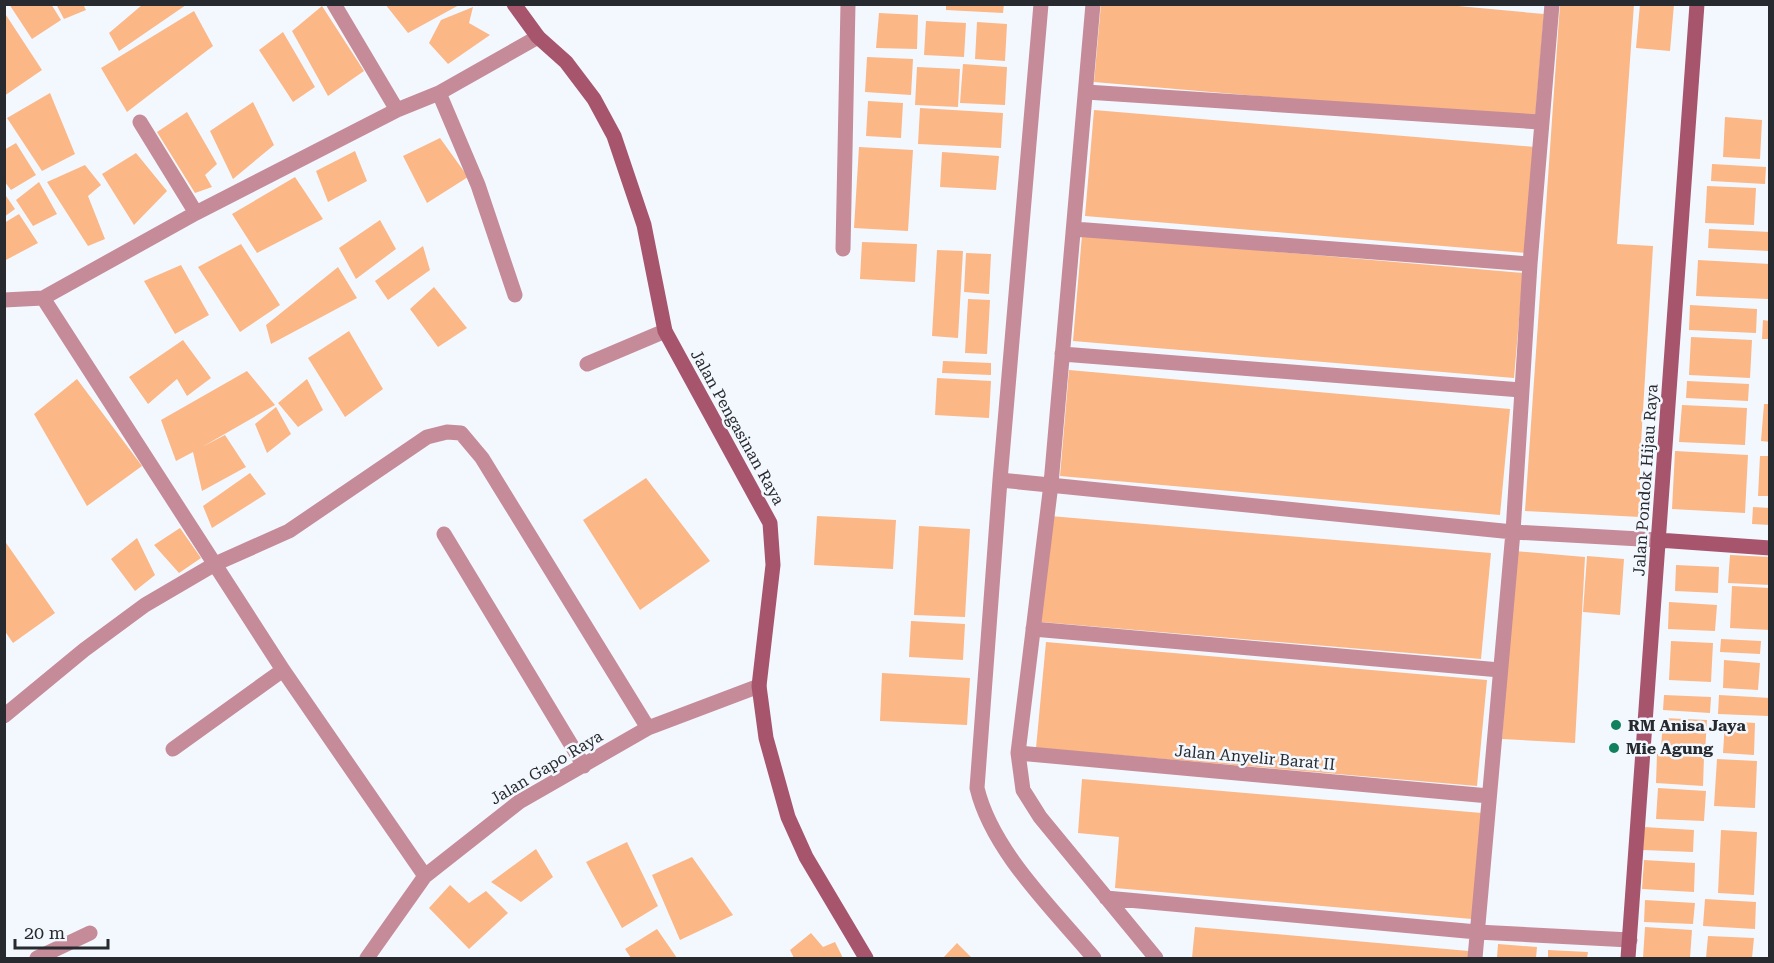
<svg xmlns="http://www.w3.org/2000/svg" width="1774" height="963" viewBox="0 0 1774 963" font-family="'Roboto Serif',serif">
<rect width="100%" height="100%" fill="#f3f8fe"/>
<path fill="#fcb787" d="M9 4H51L61 20 32 39Z
M56 4H83L86 10 64 19Z
M385 4H461L408 33Z
M946 4H1004L1003 13 946 10Z
M1101 4H1436L1544 14 1535 120 1094 82Z
M1560 4H1634L1617 244 1653 246 1640 460V517L1525 511Z
M1640 4H1674L1670 51 1636 48Z
M142 5H186L119 51 109 33Z
M322 6 364 71 328 96 292 31Z
M473 7 469 23 490 35 448 64 429 43 441 20Z
M194 11 213 46 127 112 101 68Z
M4 12 42 70 4 96Z
M879 13 918 15 917 49 876 48Z
M926 21 966 23 964 57 924 55Z
M977 22 1007 24 1005 61 975 59Z
M283 32 315 87 293 102 259 50Z
M867 57 913 59 911 95 865 92Z
M963 64 1007 67 1005 105 960 103Z
M917 67 960 69 958 107 915 105Z
M50 93 75 154 42 171 7 118Z
M868 101 903 103 901 138 866 136Z
M253 102 274 145 233 179 210 131Z
M920 108 1003 113 1001 148 918 144Z
M1094 110 1535 147 1526 253 1085 216Z
M187 112 217 164 205 175 212 187 195 193 157 132Z
M1725 117 1762 120 1760 159 1723 157Z
M440 138 468 177 427 203 403 156Z
M16 143 36 175 11 190 4 181V150Z
M859 147 913 150 908 231 854 228Z
M355 151 367 181 328 202 316 171Z
M942 152 999 156 996 190 940 187Z
M136 153 167 191 134 225 102 174Z
M1712 164 1766 167 1765 184 1711 181Z
M85 165 101 185 88 196 105 239 88 246 47 182Z
M295 177 323 219 257 253 232 214Z
M39 182 57 214 33 226 16 200Z
M1707 186 1756 188 1754 225 1705 223Z
M4 193 15 209 4 217Z
M19 214 38 243 4 261V223Z
M380 220 396 249 356 279 339 248Z
M1709 229 1770 232 1769 251 1708 248Z
M1082 235 1523 273 1514 378 1073 341Z
M862 242 917 244 915 282 860 279Z
M241 244 280 305 240 332 198 267Z
M423 246 430 270 388 300 375 281Z
M937 250 963 251 958 338 932 336Z
M966 253 991 254 989 294 964 292Z
M1698 260 1770 264 1768 299 1696 296Z
M181 265 209 315 175 334 144 281Z
M338 267 357 298 271 344 266 325Z
M434 287 467 328 438 347 410 309Z
M968 299 990 300 987 354 965 353Z
M1690 305 1757 309 1756 333 1689 330Z
M1763 320 1770 321V339H1762Z
M349 331 383 389 345 417 308 358Z
M1691 337 1752 340 1750 378 1689 375Z
M183 340 211 378 187 396 177 379 148 404 129 377Z
M943 361 991 363V375L942 373Z
M1069 370 1510 409 1500 515 1060 476Z
M247 371 275 405 202 447 225 435 246 467 202 491 193 452 176 461 161 420Z
M937 378 991 381 989 418 935 415Z
M77 379 142 466 87 506 34 414Z
M307 379 323 410 298 427 278 403Z
M1687 381 1749 384 1748 401 1686 398Z
M1764 404H1770V442L1761 441Z
M1682 405 1747 408 1745 445 1679 442Z
M276 407 291 434 267 453 255 424Z
M1675 451 1748 455 1745 513 1672 509Z
M1760 456H1770V496H1758Z
M250 473 266 494 212 528 203 506Z
M646 478 710 561 640 610 583 520Z
M1753 507 1770 508V525L1752 524Z
M817 516 896 520 893 569 814 565Z
M1050 516 1491 553 1481 659 1041 622Z
M919 526 970 529 965 617 914 615Z
M180 528 201 558 179 573 154 545Z
M137 538 155 575 135 591 111 559Z
M4 540 55 613 13 643 4 630Z
M1515 551 1585 557 1575 743 1502 739Z
M1730 555 1770 557V585L1728 583Z
M1587 556 1624 559 1620 615 1583 612Z
M1676 565 1719 567 1718 593 1675 591Z
M1732 586 1770 588V630L1730 628Z
M1669 602 1717 605 1715 631 1668 629Z
M911 621 965 624 963 660 909 657Z
M1721 639 1761 641 1760 654 1720 652Z
M1671 641 1713 643 1711 682 1669 680Z
M1046 642 1487 680 1477 786 1036 748Z
M1724 660 1760 663 1758 690 1723 688Z
M882 673 970 678 967 725 880 721Z
M1664 695 1711 697 1710 713 1663 710Z
M1719 695 1770 698 1768 716 1718 714Z
M1663 718 1707 720 1705 752 1661 749Z
M1725 721 1755 723 1754 755 1723 753Z
M1657 754 1704 757 1703 786 1656 783Z
M1717 759 1757 761 1755 808 1714 806Z
M1082 779 1482 813 1472 919 1115 888 1119 837 1078 833Z
M1658 788 1706 791 1704 821 1656 819Z
M1644 827 1694 830 1693 852 1643 850Z
M1721 830 1757 832 1754 895 1718 893Z
M627 842 658 906 622 928 586 862Z
M536 849 553 877 521 902 491 882Z
M692 857 733 915 680 940 652 875Z
M1644 860 1695 863 1694 892 1642 889Z
M450 885 469 903 486 891 508 913 469 949 429 908Z
M1705 899 1756 902 1755 929 1703 926Z
M1645 900 1695 903 1693 924 1644 922Z
M1195 927 1469 951 1468 958H1192Z
M1645 927 1692 930 1690 958H1643Z
M657 929 677 958H631L625 949Z
M811 933 823 947 835 942 843 958H794L790 950Z
M1708 936 1754 938 1752 958H1706Z
M957 943 972 958H943Z
M1498 944 1537 947 1536 958H1497Z
M1548 950 1588 952 1587 958H1548Z"/>
<g fill="none" stroke-linecap="round" stroke-linejoin="round">
<path stroke="#c58b99" stroke-width="15" d="M334 4 397 110
M1041 4 1000 480 977 788C992 851 1053 909 1094 958
M1093 4 1051 484 1018 753 1023 790 1040 817 1156 958
M1086 92 1540 122
M439 93 478 185 515 295
M140 122 196 213
M1074 229 1530 264
M843 249 848 4
M43 298 283 670 425 876
M4 300 43 298 196 213 397 110 439 93 538 37
M1062 354 1521 390
M587 364 665 331
M1000 480 1513 532 1658 540
M444 534 584 766
M1033 629 1500 670
M4 716 84 650 145 605 215 564 289 531 427 437 447 432 461 433 482 458 648 728
M173 749 283 670
M1018 753 1489 796
M1106 898 1477 932 1630 940
M37 958 90 933
M367 958 425 876 519 802 648 728 759 686
M1475 958 1513 532 1530 264 1552 4"/>
<path stroke="#a7556d" stroke-width="15" d="M514 4 538 37 566 62 594 99 614 136 644 225 665 331 770 523 773 565 759 686 766 738 788 817 806 857 866 958
M1658 540 1770 548
M1628 958 1697 4"/>
</g>
<g fill="#11805d" stroke="#f3f8fe" stroke-width="2">
<circle cx="1616" cy="725" r="6"/>
<circle cx="1614" cy="748" r="6"/>
</g>
<g text-anchor="middle" stroke-width="5" stroke-linejoin="round" paint-order="stroke">
<g font-size="16" fill="#272a2e" stroke="#f3f8fe">
<text transform="translate(738 427) rotate(61)" y="6">Jalan Pengasinan Raya</text>
<text transform="translate(1645 480) rotate(-86)" y="6">Jalan Pondok Hijau Raya</text>
<text transform="translate(1255 757) rotate(5)" y="6">Jalan Anyelir Barat II</text>
<text transform="translate(546 767) rotate(-31)" y="6">Jalan Gapo Raya</text>
</g>
<g font-size="16" font-weight="bold" fill="#272a2e" stroke="#f3f8fe" text-anchor="start">
<text x="1628" y="731">RM Anisa Jaya</text>
<text x="1626" y="754">Mie Agung</text>
</g>
</g>
<rect width="1774" height="963" fill="none" stroke="#272a2e" stroke-width="12"/>
<path d="M15 939v9h93v-9" fill="none" stroke="#272a2e" stroke-width="3"/>
<text x="24" y="939" font-size="18" fill="#272a2e" stroke="#f3f8fe" stroke-width="4.5" paint-order="stroke">20 m</text>
</svg>
